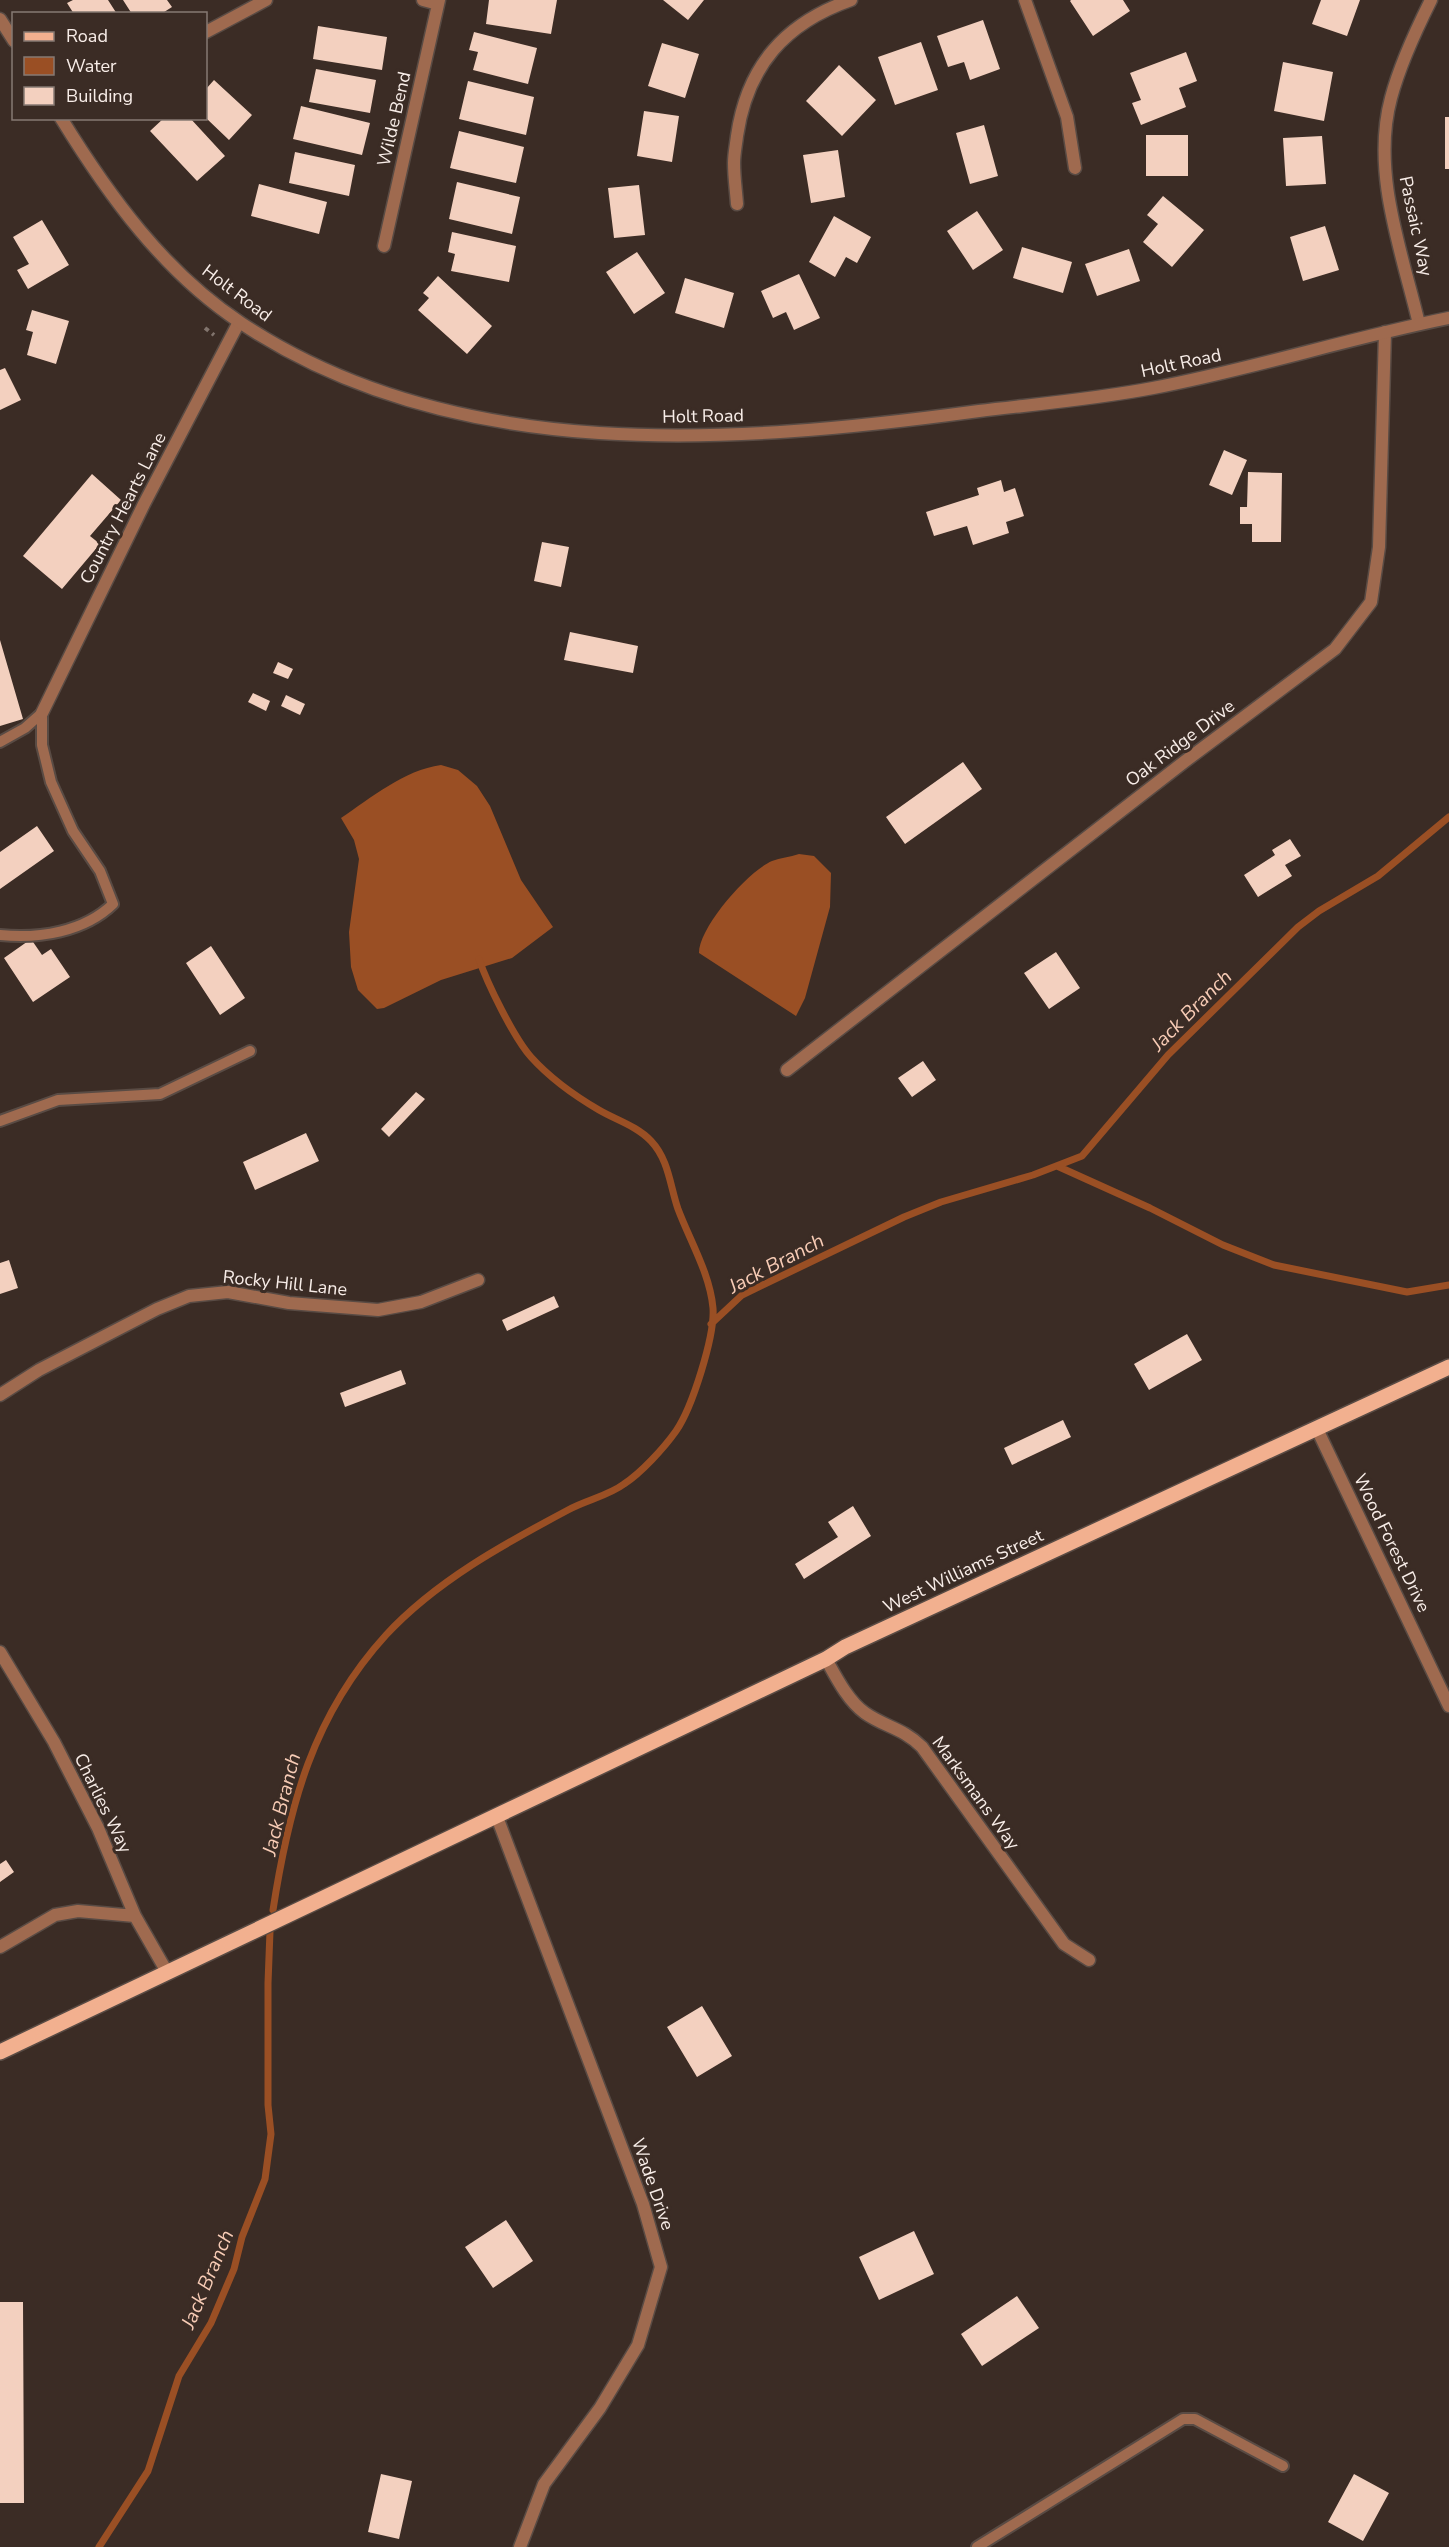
<svg xmlns="http://www.w3.org/2000/svg" width="1449" height="2547" viewBox="0 0 1449 2547" font-family="'Nunito Sans',sans-serif">
<rect width="100%" height="100%" fill="#3b2c25"/>
<path fill="#9a4f24" d="M441 765 458 770 477 786 490 806 521 880 553 927 512 958 441 980 384 1008 377 1009 358 990 351 967 349 932 359 859 354 840 341 818C371 798 404 770 441 765Z
M799 854 814 856 831 873 830 907 805 998 796 1016 699 953C699 927 748 871 772 861 780 858 790 857 799 854Z"/>
<g fill="none" stroke-linecap="round" stroke-linejoin="round">
<path stroke="#9a4f24" stroke-width="7" d="M1057 1166 1150 1208 1223 1245 1274 1265 1407 1292 1449 1285
M711 1324 742 1295 904 1217 941 1202 1033 1175 1082 1156 1168 1055 1298 927 1319 911 1378 876 1449 817
M273 1910C289 1806 313 1715 386 1635 436 1581 504 1544 568 1510 586 1500 608 1496 624 1484 641 1473 664 1448 676 1431 692 1408 715 1336 713 1308 710 1274 690 1241 678 1209 670 1186 669 1160 651 1141 637 1126 616 1120 599 1110 575 1096 549 1077 531 1057 514 1038 487 983 479 959
M99 2547 148 2471 179 2376 211 2323 234 2269 242 2237 265 2179 271 2134 268 2105V1983L270 1931"/>
</g>
<path fill="#f3d0bf" d="M73 0H108L117 14H74L67 3Z
M123 0H167L172 7 161 14H132Z
M489 0H557L551 34 486 24Z
M663 0H704L688 20Z
M1071 0H1123L1130 11 1093 36 1070 1Z
M1321 0H1360L1347 36 1312 24Z
M983 20 1000 69 970 80 964 62 948 67 937 36Z
M318 26 387 37 382 70 313 59Z
M474 32 537 48 528 84 473 70 478 52 469 50Z
M921 42 938 90 895 105 878 57Z
M662 43 699 54 685 98 648 86Z
M1186 52 1197 81 1179 88 1186 107 1141 125 1132 103 1141 100 1130 73Z
M1283 62 1333 72 1324 121 1274 111Z
M839 65 876 100 842 136 806 101Z
M316 69 376 80 370 113 309 102Z
M214 80 252 115 229 140 206 118V89Z
M468 81 534 97 526 135 459 119Z
M301 106 370 123 362 155 293 139Z
M644 111 679 116 672 162 637 156Z
M1445 117H1449V169H1445Z
M164 118H190L225 156 197 181 150 131Z
M984 125 998 176 970 184 956 133Z
M459 131 524 147 516 183 450 168Z
M1146 135H1188V176H1146Z
M1322 136 1326 184 1286 186 1283 138Z
M838 150 845 197 811 203 803 155Z
M295 152 355 165 349 196 289 183Z
M457 182 520 197 512 234 449 219Z
M259 184 327 202 319 234 251 216Z
M639 185 645 235 614 238 608 188Z
M1163 196 1204 230 1172 267 1143 242 1158 224 1147 215Z
M977 211 1003 250 973 270 947 231Z
M834 216 871 237 857 263 846 257 835 277 809 262Z
M42 220 69 265 28 289 17 270 29 264 13 237Z
M1325 226 1339 270 1303 281 1290 237Z
M452 232 516 246 509 282 451 271 455 254 448 252Z
M1022 247 1072 262 1063 293 1013 278Z
M1129 249 1140 281 1097 296 1085 264Z
M637 252 665 293 634 314 606 272Z
M799 274 820 318 794 330 786 312 773 318 761 291Z
M438 276 492 326 467 354 418 310 429 298 423 293Z
M685 278 734 293 724 328 675 313Z
M32 310 69 321 56 364 27 355 33 332 26 330Z
M5 368 21 400 0 410V370Z
M1224 450 1247 460 1232 495 1209 485Z
M1248 472 1282 473 1281 542H1252V524H1240V507H1247Z
M92 474 121 500 90 536 100 544 62 589 23 556Z
M1001 480 1004 492 1015 488 1024 516 1006 522 1009 533 973 545 967 526 934 536 926 512 979 495 977 488Z
M542 542 569 547 561 587 534 581Z
M570 632 638 646 633 673 564 660Z
M0 640 23 719 0 726Z
M278 662 293 669 288 679 273 673Z
M253 693 270 701 266 711 248 702Z
M286 695 305 704 300 715 281 706Z
M963 762 982 789 905 844 886 817Z
M37 826 54 851 0 889V852Z
M1290 839 1301 856 1285 865 1292 876 1258 897 1244 875 1275 855 1272 850Z
M31 939 42 955 51 949 70 977 33 1002 4 958Z
M211 946 245 998 220 1015 186 963Z
M1056 952 1080 988 1049 1009 1024 973Z
M923 1061 936 1080 912 1097 898 1078Z
M416 1092 425 1099 389 1137 381 1129Z
M306 1133 319 1161 255 1190 243 1162Z
M9 1260 18 1288 0 1294V1263Z
M554 1296 559 1307 507 1331 502 1320Z
M1187 1334 1202 1360 1149 1390 1134 1364Z
M401 1370 406 1384 345 1407 340 1393Z
M1063 1420 1071 1437 1012 1465 1004 1448Z
M853 1506 871 1536 804 1579 795 1564 838 1537 828 1522Z
M6 1860 14 1872 0 1882V1864Z
M702 2006 732 2056 697 2077 667 2027Z
M506 2220 533 2261 493 2288 465 2247Z
M914 2231 934 2274 879 2300 859 2257Z
M1017 2296 1039 2328 982 2366 961 2334Z
M0 2302H23L24 2503H0Z
M381 2474 412 2481 399 2539 368 2532Z
M1354 2474 1389 2493 1363 2541 1328 2522Z"/>
<g fill="none" stroke-linecap="round" stroke-linejoin="round">
<g stroke="#594b44" stroke-width="14">
<path id="service" d="M0 742 25 728 42 713
M0 935C39 939 84 932 113 904L100 871 73 831 51 782 42 745V713
M0 1121 58 1100 160 1094 250 1051
M977 2547 1183 2419H1195L1283 2466"/>
</g>
<g stroke="#594b44" stroke-width="15">
<path id="minor" d="M423 0 438 4
M1025 0 1067 117 1075 168
M206 32 266 0
M737 204C736 190 734 177 734 163 734 154 736 145 737 136 747 66 785 23 851 0
M384 246 439 0
M1419 324C1402 252 1371 172 1391 98 1400 64 1415 32 1431 0
M42 713 144 504 239 322
M787 1070 1184 762 1335 649 1371 602 1379 547 1385 332
M0 1395 39 1370 157 1309 189 1296 228 1292 289 1303 378 1310 421 1302 478 1280
M1317 1429 1449 1706
M0 1652 54 1742 98 1828 135 1916 167 1972
M826 1659C836 1677 848 1701 865 1713 885 1727 903 1728 922 1747L1064 1944 1089 1960
M497 1817 643 2204 661 2267 638 2345 600 2408 544 2484 520 2547
M0 1947 55 1915 78 1911 135 1916"/>
</g>
<g stroke="#594b44" stroke-width="15">
<path id="tertiary" d="M0 19 14 41
M61 118C109 196 164 272 241 323 456 466 735 444 979 411 1037 404 1096 399 1153 388 1253 369 1349 338 1449 318"/>
</g>
<g stroke="#594b44" stroke-width="18">
<path id="primary" d="M0 2052 826 1659 845 1647 1449 1367"/>
</g>
<path stroke="#81746d" stroke-width="4" stroke-dasharray="4.5 4.5" stroke-linecap="butt" d="M205 328 214 335"/>
<use href="#service" stroke="#9f6a4f" stroke-width="10"/>
<use href="#minor" stroke="#9f6a4f" stroke-width="12"/>
<use href="#tertiary" stroke="#9f6a4f" stroke-width="12"/>
<use href="#primary" stroke="#f2b08f" stroke-width="15"/>
</g>
<g text-anchor="middle" stroke-width="6" stroke-linejoin="round" paint-order="stroke">
<g font-size="18" fill="#f8ede8" stroke="#3b2c25">
<text transform="translate(394 119) rotate(-77)" y="6">Wilde Bend</text>
<text transform="translate(1416 226) rotate(78)" y="6">Passaic Way</text>
<text transform="translate(237 293) rotate(37)" y="6">Holt Road</text>
<text transform="translate(1181 363) rotate(-12)" y="6">Holt Road</text>
<text transform="translate(703 416) rotate(-1)" y="6">Holt Road</text>
<text transform="translate(123 508) rotate(-63)" y="6">Country Hearts Lane</text>
<text transform="translate(1180 743) rotate(-37)" y="6">Oak Ridge Drive</text>
<text transform="translate(285 1283) rotate(6)" y="6">Rocky Hill Lane</text>
<text transform="translate(1392 1543) rotate(64)" y="6">Wood Forest Drive</text>
<text transform="translate(963 1571) rotate(-25)" y="6">West Williams Street</text>
<text transform="translate(976 1793) rotate(54)" y="6">Marksmans Way</text>
<text transform="translate(103 1803) rotate(64)" y="6">Charlies Way</text>
<text transform="translate(653 2184) rotate(71)" y="6">Wade Drive</text>
</g>
<g font-size="20" font-style="italic" fill="#f7cbb5" stroke="#3b2c25">
<text transform="translate(1191 1010) rotate(-45)" y="7">Jack Branch</text>
<text transform="translate(776 1263) rotate(-28)" y="7">Jack Branch</text>
<text transform="translate(281 1804) rotate(-76)" y="7">Jack Branch</text>
<text transform="translate(207 2279) rotate(-67)" y="7">Jack Branch</text>
</g>
</g>
<rect x="12" y="12" width="195" height="108" fill="#3b2c25" stroke="#877973" stroke-width="1.5"/>
<rect x="24" y="32" width="30" height="9" fill="#f2b08f" stroke="#877973" stroke-width="1.5"/>
<text x="66" y="42" font-size="18" fill="#f8ede8">Road</text>
<rect x="24" y="57" width="30" height="18" fill="#9a4f24" stroke="#877973" stroke-width="1.5"/>
<text x="66" y="72" font-size="18" fill="#f8ede8">Water</text>
<rect x="24" y="87" width="30" height="18" fill="#f3d0bf" stroke="#877973" stroke-width="1.5"/>
<text x="66" y="102" font-size="18" fill="#f8ede8">Building</text>
</svg>
